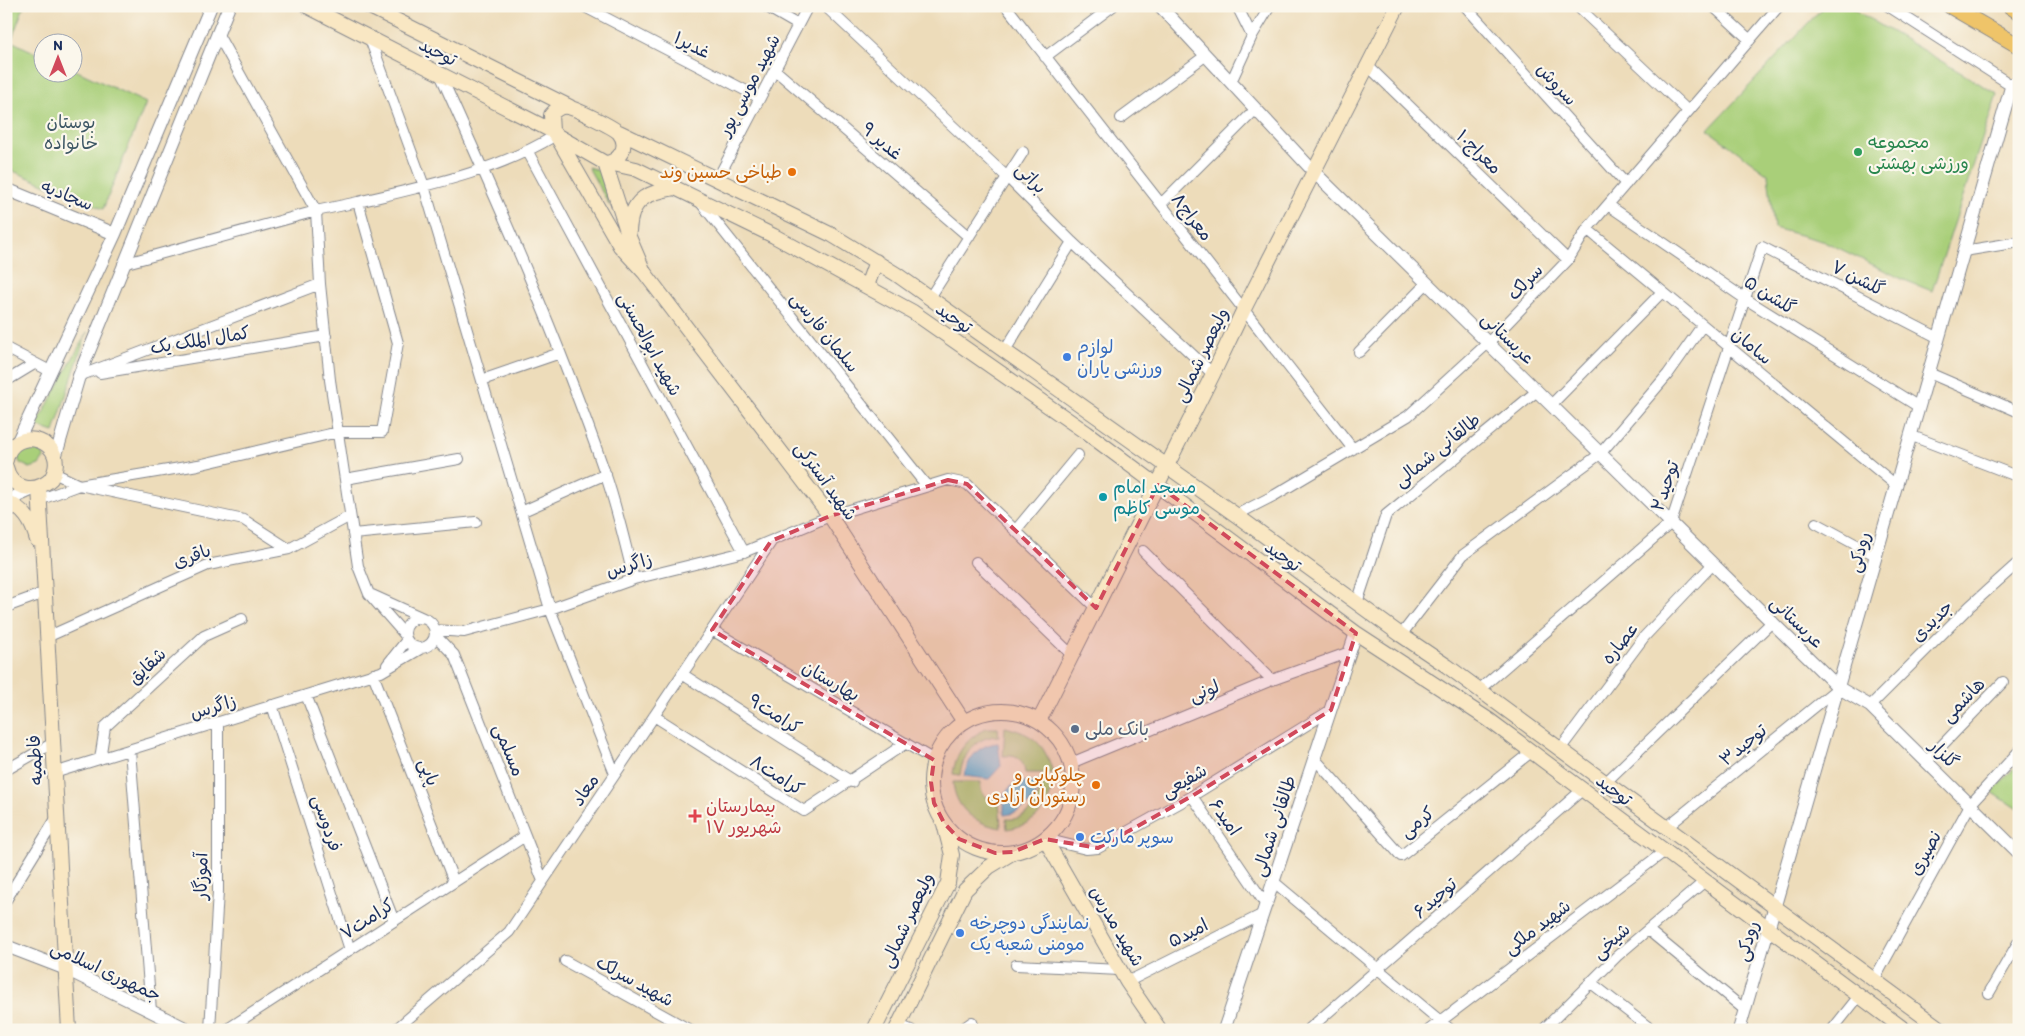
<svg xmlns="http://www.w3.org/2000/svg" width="2025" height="1036" viewBox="0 0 2025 1036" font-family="Itim,'Playpen Sans Arabic',sans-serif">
<rect width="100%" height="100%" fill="#fbf7ec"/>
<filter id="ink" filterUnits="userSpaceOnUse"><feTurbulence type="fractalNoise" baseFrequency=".02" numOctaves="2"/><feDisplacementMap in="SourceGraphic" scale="10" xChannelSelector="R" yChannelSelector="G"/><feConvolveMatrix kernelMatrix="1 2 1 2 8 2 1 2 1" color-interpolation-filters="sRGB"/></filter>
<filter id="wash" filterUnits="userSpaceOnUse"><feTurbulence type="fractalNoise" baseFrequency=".0096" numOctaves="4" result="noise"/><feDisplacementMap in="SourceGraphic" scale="20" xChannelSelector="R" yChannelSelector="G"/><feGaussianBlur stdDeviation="1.12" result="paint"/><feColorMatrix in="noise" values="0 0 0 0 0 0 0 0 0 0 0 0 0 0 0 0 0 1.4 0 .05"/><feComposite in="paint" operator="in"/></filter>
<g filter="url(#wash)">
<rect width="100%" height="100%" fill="#eddcba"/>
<path fill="#a9cf79" stroke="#627f6c" d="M6 6H24L11 41 42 56V72H72L73 69 146 103 103 209 6 168Z
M1824 6H1848L1997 94 1932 291 1902 279 1826 242 1774 228 1768 174 1708 130Z
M588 167 601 171 610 206Z
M87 332 54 432 36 426Z
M22 444 42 448 44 458 39 465 30 468 20 463 17 455Z
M1005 727C1034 734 1045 744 1053 773H1025C1023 759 1018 755 1003 756Z
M986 728H998L999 736C976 736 963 754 960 775L953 774C956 751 966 740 986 728Z
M2019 763V810L1992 792Z
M1043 781H1053C1050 809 1035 825 1007 829L1006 819C1030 821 1038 801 1043 781Z
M953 782H981C980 791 982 794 990 799L999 797 1001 828C975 824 955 809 953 782Z"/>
<path fill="#5bb9d9" stroke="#3b749c" d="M998 743 1001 766 989 779 964 776C969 757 978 745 998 743Z
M1016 782H1036C1042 800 1019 814 1004 815V793Z"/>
</g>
<g filter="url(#ink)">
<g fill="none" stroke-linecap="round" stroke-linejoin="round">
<g stroke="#84868c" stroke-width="12">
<path id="minor" d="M583 6 760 98
M765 6 798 25
M825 6 1007 177 1072 242 1213 374
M1006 6 1353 449
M1237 6 1252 36
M1465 6 1626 184
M1577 6 1688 111
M1713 6 1750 40
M1888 6 2019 90
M217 33 316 211 320 284 330 380 358 566 369 594 405 635
M370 39 424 186 550 609 615 774
M1045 57 1113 6
M1368 66 1568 260
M775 70 969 237
M440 74C499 205 558 337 605 473 617 507 625 544 634 579
M1231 82 1252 36 1270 6
M1121 118 1205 56
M528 152 744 552
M718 178 808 6
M358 202C425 186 496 172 556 135
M701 203 926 485
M1161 204 1255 110
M1608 205 1744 298 1919 407
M1587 229 1897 486
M1964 251 2019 242
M929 299 1023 152
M6 348 50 371
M1004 352 1072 242
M1359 352 1427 283
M100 373 326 336
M1929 373 2019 412
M79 376 320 284
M482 380 560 353
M6 381 34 364
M1551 405 1662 292
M1912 436 2019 477
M54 473 79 485 244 520 289 549
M345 479 459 459
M39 500 79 485 198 465 338 432H382L398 343 358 202 316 211 123 264
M521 512 606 474
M1236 515 1275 495 1408 416 1488 343 1568 260 1587 229 1779 6
M1816 523 1877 556
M1015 531 1078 455
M353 534 476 522
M1143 551 1272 680
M976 562 1072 655
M372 595 423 618
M1357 603 1386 515 1537 391
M6 607 44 593
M405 633a15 15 0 1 1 30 0a15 15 0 1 1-30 0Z
M435 630 464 632 550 609 634 579 744 552 830 516 948 480 967 484 1096 608
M712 630 934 760
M435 635 454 655 543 881
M1401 635 1463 555 1600 454 1668 374 1702 326
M47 637 208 565 289 549 350 516
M387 665 406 641
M373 674 454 882
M682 674 852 782
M1480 689 1671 523 1762 247 1939 338
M306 695 394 921
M272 705 350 950
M1870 706 1970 606 2019 562
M654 716 804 811 906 743
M1561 748 1644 637 1713 564
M130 750 151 1011
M100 759 105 727 204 636 242 619
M1315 759 1401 856 1531 752
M1926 762 2003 682
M1071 763 1272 680 1350 652
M6 770 53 743
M54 773 381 672 420 649
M1606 782 1772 622
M1192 796 1266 905
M1667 827 1838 688
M1045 839 1086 849 1098 848 1192 796 1331 710
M1274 882 1451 1030
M6 900 57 817
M1648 930 1745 1010
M565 961 690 1030
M1016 965 1120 970
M1874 980 1970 805 2019 751
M1127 982 1263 914
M1590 982 1652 1030
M1989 993 2019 941
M898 1025 911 1030
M210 1030 218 891V722
M226 1030 525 836
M395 1030 509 932 771 542
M961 1030 972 1022
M1308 1030 1582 790
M1429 1030 1665 851
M1543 1030 1617 956 1705 881
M1832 1030 1859 996"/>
</g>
<g stroke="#84868c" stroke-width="14">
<path id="tertiary" d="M1160 6 1315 173 1839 688 1870 706 2019 853
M6 189 115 234
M17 443 115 234 211 6
M55 458 79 376 229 6
M6 501 33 489
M6 946 66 969 189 1030
M1224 1030 1356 633
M1739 1030 2012 84"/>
</g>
<g stroke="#84868c" stroke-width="16">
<path id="secondary" d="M307 6 552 131
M368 6 570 107
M619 132 832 235 896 274 1236 515 1401 635 1447 666 1942 1030
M556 135 605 163C619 162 630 146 619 133 615 128 573 107 567 107 560 106 555 110 551 115L552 131 556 135 620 246 644 272 629 237 605 163
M609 163 636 169 774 236 913 312 1087 433 1356 633 1489 720 1905 1030
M629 231C631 199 646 193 674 188
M644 272 830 516 964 722
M867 286 876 261
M6 460C13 422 73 441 51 479 35 494 11 490 6 467
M39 487 69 1030
M6 502C24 508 32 522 37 540
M931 782a71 71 0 1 1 142 0a71 71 0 1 1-142 0Z
M1039 721 1213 374 1244 309 1398 6
M1045 839 1127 982 1160 1030
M874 1030 948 883 952 855 944 824
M896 1030 965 890 989 867 1012 853"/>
</g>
<g stroke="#84868c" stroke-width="17">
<path id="primary" d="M1950 6 2019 46
M2010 6 2019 12"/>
</g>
<use href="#minor" stroke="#fff" stroke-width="10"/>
<use href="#tertiary" stroke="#fff" stroke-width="12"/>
<use href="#secondary" stroke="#f9e7c3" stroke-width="14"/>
<use href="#primary" stroke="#efc469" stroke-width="15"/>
</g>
</g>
<path fill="#d1495b" fill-opacity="0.2" stroke="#d1495b" stroke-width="4" stroke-dasharray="10 6" stroke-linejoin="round" d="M948 480 967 484 1096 608 1158 485 1356 633 1331 710 1192 796 1098 848 1045 839 1013 852 995 853 959 839 944 823 934 803 931 782 934 760 712 630 771 541 830 516Z"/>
<circle fill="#2e9e5b" stroke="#fbf7ec" stroke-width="2" cx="1858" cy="152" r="5"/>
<g fill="#e8710a" stroke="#fbf7ec" stroke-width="2">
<circle cx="792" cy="172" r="5"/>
<circle cx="1096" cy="785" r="5"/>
</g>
<g fill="#3f7fe0" stroke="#fbf7ec" stroke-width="2">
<circle cx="1067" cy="357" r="5"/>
<circle cx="1080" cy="837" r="5"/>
<circle cx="960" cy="933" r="5"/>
</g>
<circle fill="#0f9aa8" stroke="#fbf7ec" stroke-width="2" cx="1103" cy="497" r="5"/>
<circle fill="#5c6f8a" stroke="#fbf7ec" stroke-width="2" cx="1075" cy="729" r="5"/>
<path fill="#e0444e" stroke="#fbf7ec" stroke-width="2" d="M692.5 808.5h5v5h5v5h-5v5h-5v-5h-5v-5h5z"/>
<g text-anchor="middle" stroke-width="4.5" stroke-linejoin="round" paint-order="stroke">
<g font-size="18" fill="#1b2f5e" stroke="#fbf7ec">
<text transform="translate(692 45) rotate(27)" y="6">غدیر۱</text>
<text transform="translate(438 52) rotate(27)" y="6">توحید</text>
<text transform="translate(1557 84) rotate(48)" y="6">سروش</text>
<text transform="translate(749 85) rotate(-62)" y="6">شهید موسی پور</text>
<text transform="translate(882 141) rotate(41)" y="6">غدیر ۹</text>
<text transform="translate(1479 152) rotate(44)" y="6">معراج۱۰</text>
<text transform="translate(1031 178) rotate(45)" y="6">براتی</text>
<text transform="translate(67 195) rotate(22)" y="6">سجادیه</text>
<text transform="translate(1192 217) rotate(52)" y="6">معراج۸</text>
<text transform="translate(1858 278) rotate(27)" y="6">گلشن ۷</text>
<text transform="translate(1525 282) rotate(-46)" y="6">سرلک</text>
<text transform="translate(1770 295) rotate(32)" y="6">گلشن ۵</text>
<text transform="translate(954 318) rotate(35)" y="6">توحید</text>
<text transform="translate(825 332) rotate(51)" y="6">سلمان فارسی</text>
<text transform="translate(1508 338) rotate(44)" y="6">عربستانی</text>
<text transform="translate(200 340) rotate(-9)" y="6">کمال الملک یک</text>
<text transform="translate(650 344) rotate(62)" y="6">شهید ابوالحسنی</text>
<text transform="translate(1752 346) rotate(40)" y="6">سامان</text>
<text transform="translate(1201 355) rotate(-64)" y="6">ولیعصر شمالی</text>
<text transform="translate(1437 450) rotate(-39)" y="6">طالقانی شمالی</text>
<text transform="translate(826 481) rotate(54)" y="6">شهید آسترکی</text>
<text transform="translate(1665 486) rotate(-71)" y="6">توحید۲</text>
<text transform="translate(1859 552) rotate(-74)" y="6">رودکی</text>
<text transform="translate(192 556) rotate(-20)" y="6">باقری</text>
<text transform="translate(1283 556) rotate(36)" y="6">توحید</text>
<text transform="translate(629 565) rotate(-17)" y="6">زاگرس</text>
<text transform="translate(1932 621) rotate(-45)" y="6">جدیدی</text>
<text transform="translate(1797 622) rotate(44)" y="6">عربستانی</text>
<text transform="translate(1620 643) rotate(-52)" y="6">عصاره</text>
<text transform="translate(147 666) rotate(-43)" y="6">شقایق</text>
<text transform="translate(831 681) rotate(30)" y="6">بهارستان</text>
<text transform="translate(1204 691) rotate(-22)" y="6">لونی</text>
<text transform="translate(1963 700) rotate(-46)" y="6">هاشمی</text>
<text transform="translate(213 707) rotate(-17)" y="6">زاگرس</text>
<text transform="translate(775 714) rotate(32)" y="6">کرامت۹</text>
<text transform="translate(1743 745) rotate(-39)" y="6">توحید۳</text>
<text transform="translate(509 750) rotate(68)" y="6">مسلمی</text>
<text transform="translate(1944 754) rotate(45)" y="6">گلزار</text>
<text transform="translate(35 760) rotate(-93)" y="6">فاطمیه</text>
<text transform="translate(429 772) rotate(69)" y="6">پاپی</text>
<text transform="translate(777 775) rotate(32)" y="6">کرامت۸</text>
<text transform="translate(1184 781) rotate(-30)" y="6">شفیعی</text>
<text transform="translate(585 790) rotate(-56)" y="6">معاد</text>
<text transform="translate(1614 790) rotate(37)" y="6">توحید</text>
<text transform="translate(1225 817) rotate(55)" y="6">امید۶</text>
<text transform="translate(1417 822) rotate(-38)" y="6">کرمی</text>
<text transform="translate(327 823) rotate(72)" y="6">فردوسی</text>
<text transform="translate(1274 826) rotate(-72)" y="6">طالقانی شمالی</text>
<text transform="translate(1925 853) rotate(-61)" y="6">نصیری</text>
<text transform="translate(201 876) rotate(-89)" y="6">آموزگار</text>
<text transform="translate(1435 898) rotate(-41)" y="6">توحید۶</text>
<text transform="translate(367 919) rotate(-33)" y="6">کرامت۷</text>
<text transform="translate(907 920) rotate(-65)" y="6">ولیعصر شمالی</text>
<text transform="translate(1117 926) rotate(60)" y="6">شهید مدرس</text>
<text transform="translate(1537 927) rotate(-37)" y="6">شهید ملکی</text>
<text transform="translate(1188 933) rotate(-27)" y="6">امید۵</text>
<text transform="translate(1611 941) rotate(-42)" y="6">شیخی</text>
<text transform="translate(1747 941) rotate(-73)" y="6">رودکی</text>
<text transform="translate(106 971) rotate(25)" y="6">جمهوری اسلامی</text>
<text transform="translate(635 981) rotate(29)" y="6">شهید سرلک</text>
</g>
<g font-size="18" fill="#3e5765" stroke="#fbf7ec">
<text x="71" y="128">بوستان<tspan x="71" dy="21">خانواده</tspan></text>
</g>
<g font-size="18" fill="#27864d" stroke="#fbf7ec" text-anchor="start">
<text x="1868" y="148">مجموعه<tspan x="1868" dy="21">ورزشی بهشتی</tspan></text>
</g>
<g font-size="18" fill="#c56008" stroke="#fbf7ec" text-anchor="end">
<text x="782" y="178">طباخی حسین وند</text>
<text x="1086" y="781">چلوکبابی و<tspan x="1086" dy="21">رستوران ازادی</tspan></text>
</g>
<g font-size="18" fill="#366cbe" stroke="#fbf7ec" text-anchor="start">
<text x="1077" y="353">لوازم<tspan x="1077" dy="21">ورزشی یاران</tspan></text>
<text x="1090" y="843">سوپر مارکت</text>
<text x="970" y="929">نمایندگی دوچرخه<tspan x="970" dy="21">مومنی شعبه یک</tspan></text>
</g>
<g font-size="18" fill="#0d838f" stroke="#fbf7ec" text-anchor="start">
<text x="1113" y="493">مسجد امام<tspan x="1113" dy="21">موسی کاظم</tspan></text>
</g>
<g font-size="18" fill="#4e5e75" stroke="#fbf7ec" text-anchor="start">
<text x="1085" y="735">بانک ملی</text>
</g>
<g font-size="18" fill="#be3a42" stroke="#fbf7ec" text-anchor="start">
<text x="706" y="812">بیمارستان<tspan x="706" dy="21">۱۷ شهریور</tspan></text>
</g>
</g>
<rect width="2025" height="1036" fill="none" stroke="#fbf7ec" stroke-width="25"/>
<g transform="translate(58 58)"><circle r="24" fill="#fbf7ec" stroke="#a1a7b3"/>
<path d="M0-4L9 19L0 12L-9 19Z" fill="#d1495b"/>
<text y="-8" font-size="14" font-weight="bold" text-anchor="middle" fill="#1b2f5e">N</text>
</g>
</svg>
